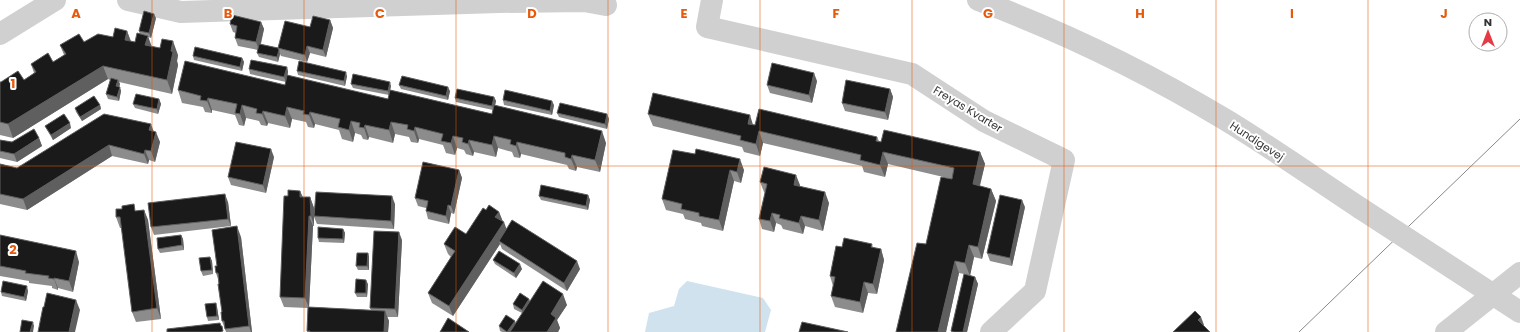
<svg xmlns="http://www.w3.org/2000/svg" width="1520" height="332" viewBox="0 0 1520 332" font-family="Poppins,sans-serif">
<rect width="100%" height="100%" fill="#fff"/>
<path fill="#cfe2ee" d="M687 281 763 298 771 310 765 332H645L649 313 674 306 679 289Z"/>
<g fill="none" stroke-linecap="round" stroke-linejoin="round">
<path stroke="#d0d0d0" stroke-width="22" d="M128 0 181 12 275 9
M275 0V9L499 2 584 1 606 5
M712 0 707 27 912 74 984 121 1064 160 1035 291 991 332
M978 0C1064 32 1148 73 1226 120 1272 148 1316 179 1360 208
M0 34 55 0
M1446 332 1520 273"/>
<path stroke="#888" stroke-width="1" d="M1299 332 1520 119"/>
<path stroke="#d0d0d0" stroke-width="22" d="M1360 208 1520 312"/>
</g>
<path fill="#8c8c8c" d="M156 18 151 38 148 37 151 47 178 55 177 61 178 65 172 94 119 82 120 84 119 87 121 91 119 101 108 99 106 94 110 80 108 79 13 138 0 135V82L24 80 34 73 31 64 53 62 64 55 60 45 84 42 113 37 127 31 131 41 135 42 140 34 139 31Z
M330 20 333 28 326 57 310 53 307 62 281 56 280 54 278 62 259 57 257 53 258 50 238 46 235 38 236 33 233 32 230 24 261 22 264 29 261 44 278 48 310 27Z
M193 56 242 58 244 62 242 71 194 60Z
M287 67 288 72 287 77 388 99 389 95 353 88 351 84 391 86 390 90 492 114 493 110 456 102 455 98 494 97 496 101 495 105 606 143 600 172 577 167 576 171 569 169 567 165 521 154 520 158 514 157 512 152 498 148 496 157 474 152 473 156 466 154 464 150 457 148 455 155 446 153 443 145 419 139 418 143 411 142 409 137 395 134 393 143 369 137 368 140 363 139 361 135 355 133 353 142 342 139 339 130 315 124 314 128 308 127 306 122 292 119 290 128 268 123 267 126 261 125 259 121 246 118 244 126 239 125 235 115 212 110V113L205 112 203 107 182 103 178 90 285 85 286 82 250 74 249 69Z
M297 71 347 76 345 86 298 75Z
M817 81 812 103 770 93 767 85Z
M399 85 450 91 448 100 401 89Z
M890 89 893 97 888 120 845 111 842 103Z
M159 99 161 104 158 114 135 108 133 104Z
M503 100 554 105 552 115 504 105Z
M100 105 101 109 82 121 76 112 75 108Z
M557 113 607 114 609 119 607 129 559 117Z
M648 114 877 137 879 141 980 152 985 164 980 186 991 189 996 201 982 259 974 257 970 275 975 277 978 284 967 332H952L951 331 964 274 959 273 946 332H896L926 244 952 179 888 164 885 177 864 172 862 166 763 143 760 156 744 152 742 147 653 126Z
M45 126 71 128 53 140 47 130Z
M153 131 160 142 155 162 149 160 148 164 112 156 27 210 0 204V164L17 168Z
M39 138 42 146 17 162 0 158V140L12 142Z
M673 150 744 170 741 183 734 181 723 231 702 226 701 223 685 219 683 214 666 210 662 199Z
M274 157 266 193 231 185 228 177Z
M459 170 462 178 454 214 451 213 449 224 428 219 426 211V208L418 206 415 198Z
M760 182 800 185V186L829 203 823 231 805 226 803 234 783 229 781 225 776 223 774 232 762 229 759 219 765 193 764 192Z
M300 191 303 197H310L314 208V214L395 204 394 229 317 224 314 217V226H313L309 307 371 310 370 308 402 240 398 317H387L389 321 388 332H307L308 308 284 307 280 297Z
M588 195 590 200 588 210 541 200 539 196Z
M228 202 231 226 154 235 151 227Z
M1025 207 1012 266 990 261 987 253Z
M122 209 136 211 144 210 148 220 161 319 136 322 132 312 122 228H120L116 217Z
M486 210 499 212 506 229 580 269 567 291 502 249 500 244 453 316 432 303 428 293 451 257 448 254 444 244 466 234Z
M343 229 345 233 344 243 319 242 318 238Z
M0 235 79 262 73 292 58 288V290L52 288V286L29 283V281L0 276Z
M181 235 183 239 184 250 160 253 158 249Z
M241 237 252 332H226L222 321V312L219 284 218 279 216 273 217 266Z
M872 244 873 248 881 249 884 260 877 294 868 293 863 313 835 307 831 296 833 286 830 276 842 247Z
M368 253 369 257V270H358L356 266Z
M210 257 212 261 213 274 203 276 201 271Z
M493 260 522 269 516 278 495 264Z
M368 284 367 297H357L355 293Z
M28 291 26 301 2 296 1 292Z
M529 299 530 301 567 305 557 320 560 328 558 332H502L500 331 499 326 515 323 522 313 514 309 513 304Z
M217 307 219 320 208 321 207 317Z"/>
<path fill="#5f5f5f" d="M154 14 156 18 151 38 149 33Z
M330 20 333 28 326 57 323 50Z
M261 22 264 29 259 50 256 42Z
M127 31 132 45 125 40Z
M148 36 153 50 145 45Z
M173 41 178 55 177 61 178 65 172 94 167 80 171 51Z
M307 46 310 53 307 62 305 55Z
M279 50 280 54 278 62 277 57Z
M242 58 244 62 242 71 240 67Z
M103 66 108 79 13 138 8 124Z
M287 67 288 72 286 82 284 77Z
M346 72 347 76 345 86 344 81Z
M814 73 817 81 812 103 809 95Z
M118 80 120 84 118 90 116 86Z
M390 82 391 86 389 95 388 91Z
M120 87 121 91 119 101 117 97Z
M448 87 450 91 448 100 446 96Z
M890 89 893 97 888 120 885 112Z
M494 97 496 101 494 110 492 106Z
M208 98 212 110V113L207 101Z
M159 99 161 104 158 114 157 109Z
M552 101 554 105 552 115 550 111Z
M100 105 101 109 82 121 80 117Z
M242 105 246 118 244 126 240 114Z
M287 107 292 119 290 128 285 116Z
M263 111 268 123 267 126 262 114Z
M310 112 315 124 314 128 309 115Z
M607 114 609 119 607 129 605 124Z
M750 115 754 128 748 124Z
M351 121 355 133 353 142 349 130Z
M391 122 395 134 393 143 389 130Z
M70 123 71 128 53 140 51 135Z
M151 124 155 135 149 130Z
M365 125 369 137 368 140 364 128Z
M415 127 419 139 418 143 414 131Z
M602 131 606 143 600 172 595 160Z
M759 131 763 143 760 156 756 144Z
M156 132 160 142 155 162 151 151Z
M453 136 457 148 455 155 451 143Z
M494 136 498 148 496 157 492 145Z
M39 138 42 146 17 162 14 154Z
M469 140 474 152 473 156 468 144Z
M517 142 521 154 520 158 516 146Z
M109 145 112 156 27 210 23 199Z
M271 149 274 157 266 193 263 185Z
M145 150 149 160 148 164 144 154Z
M883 152 888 164 885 177 880 165Z
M980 152 985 164 977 196 973 184Z
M572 155 577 167 576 171 571 159Z
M740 159 744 170 741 183 737 172Z
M459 170 462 178 454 214 451 206Z
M730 170 734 181 723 231 719 220Z
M796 175 800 185 798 195 794 185Z
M991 189 996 201 982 259 978 247Z
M300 191 304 201 300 197Z
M825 192 829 203 823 231 819 220Z
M225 194 228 202 231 226 228 219Z
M588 195 590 200 588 210 586 206Z
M392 196 395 204 394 229 391 221Z
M310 197 314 208V226L311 216Z
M1022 200 1025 207 1012 266 1010 258Z
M448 205 451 213 449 224 446 216Z
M144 210 148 220 161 319 157 308Z
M499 212 503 222 495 217Z
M772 213 776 223 774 232 770 221Z
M309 216 313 226 309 308 305 298Z
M801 216 805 226 803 234 799 223Z
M504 222 508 233 499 241 500 244 453 316 449 306Z
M237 226 241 237 252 332H251L249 326Z
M343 229 345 233 344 243 343 239Z
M399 232 402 240 398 317 395 309Z
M181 235 183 239 184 250 182 245Z
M969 245 974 257 970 276 965 263Z
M881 249 884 260 877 294 873 284Z
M76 251 79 262 73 292 69 281Z
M368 253 369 257V270L367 266Z
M210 257 212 261 213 274 212 270Z
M577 261 580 269 567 291 564 283Z
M955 261 959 273 946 332H938Z
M520 264 522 269 516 278 514 273Z
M975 277 978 284 967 332H963Z
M54 278 58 288V290L54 279Z
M366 280 368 284 367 297 366 293Z
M864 282 868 293 863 313 860 302Z
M27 286 28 291 26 301 24 297Z
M563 294 567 305 557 320 560 328 558 332H547L551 314Z
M529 299 530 303 523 315 522 310Z
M76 300 80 310 75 332H69Z
M216 303 217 307 219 320 217 316Z
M385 311 389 321 388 332H384Z
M1201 317 1204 325 1201 327 1198 320Z
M515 321 516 325 512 332H507Z
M33 322 34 326 33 332H30Z"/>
<path fill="#1a1a1a" stroke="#5f5f5f" d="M144 11 154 14 149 33 139 31Z
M232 15 261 22 256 42 235 38 237 26 230 24Z
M313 16 330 20 323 50 307 46 305 55 278 48 285 21 310 27Z
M115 28 127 31 125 40 135 42 137 33 148 36 145 45 160 48 162 39 173 41 171 51 173 52 167 80 103 66 8 124 0 122V82H1L18 71 24 80 36 72 31 64 48 53 53 62 66 54 60 45 79 34 84 42 98 34 113 37Z
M259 44 278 48 279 50 277 57 257 53Z
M195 47 242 58 240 67 193 56Z
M251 60 287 67 284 77 249 69Z
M185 61 285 85 287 75 388 99 390 90 492 114 494 105 602 131 595 160 572 155 571 159 565 157V153L517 142 516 146 510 144 511 140 494 136 492 145 469 140 468 144 462 142 463 138 453 136 451 143 441 141 443 134 415 127 414 131 407 129 408 125 391 122 389 130 365 125 364 128 359 127 360 123 351 121 349 130 338 127 340 119 310 112 309 115 303 114 304 111 287 107 285 116 263 111 262 114 256 113 257 109 242 105 240 114 235 113 237 104 208 98 207 101 200 100 201 96 178 90Z
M299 61 346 72 344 81 297 71Z
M772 63 814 73 809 95 767 85Z
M353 74 390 82 388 91 351 84Z
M402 76 448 87 446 96 399 85Z
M111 78 118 80 116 86 120 87 117 97 106 94Z
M846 80 890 89 885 112 842 103Z
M457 89 494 97 492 106 455 98Z
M505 90 552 101 550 111 503 100Z
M653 93 750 115 748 124 755 125 759 109 877 137 876 141 881 142 884 130 980 152 973 184 991 189 978 247 969 245 965 263 955 261 938 332H896L917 243 926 244 941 177 952 179 954 168 883 152 880 165 860 160 861 155 759 131 756 144 740 140 741 136 648 114Z
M136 94 159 99 157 109 133 104Z
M94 96 100 105 80 117 75 108Z
M560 103 607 114 605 124 557 113Z
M64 114 70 123 51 135 45 126Z
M104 114 151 124 149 130 156 132 151 151 145 150 144 154 109 145 23 199 0 194V164L17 168Z
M34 129 39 138 14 154 0 151V140L12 142Z
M236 142 271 149 263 185 228 177Z
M696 149 740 159 737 172 730 170 719 220 699 216V213L681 209 682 204 662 199 673 150 695 154Z
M423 162 459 170 451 206 448 205 446 216 426 211 428 201 415 198Z
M764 167 796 175 794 185 825 192 819 220 801 216 799 223 779 218 780 215 772 213 770 221 759 219 767 184 760 182Z
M541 185 588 195 586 206 539 196Z
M288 190 300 191V197H310L311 216H309L305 298 280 297 284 196H288Z
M316 192 392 196 391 221 314 216Z
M225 194 228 219 151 227 148 203Z
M1000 195 1022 200 1010 258 987 253Z
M134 204 135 211 144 210 157 308 132 312 120 217H116V209H122V206Z
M489 205 499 212 495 217 504 222 449 306 428 293 455 251 444 244 455 227 466 234 483 208 486 210Z
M512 220 577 261 564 283 499 241Z
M237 226 249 326 225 329 224 321H222L221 312H222L218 284H219L218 273H216L215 266H217L212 230Z
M318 227 343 229V239L318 238Z
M374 231 399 232 395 309 370 308Z
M0 235 76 251 69 281 54 278V279L48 278 49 276 25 273 26 271 0 266Z
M181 235 182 245 158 249 157 238Z
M844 238 872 244 871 247 881 249 873 284 864 282 860 302 831 296 835 277 830 276 836 246 842 247Z
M499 251 520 264 514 273 493 260Z
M357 253H368L367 266H356Z
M210 257 212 270 201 271 199 258Z
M964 274 975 277 963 332H954L951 331Z
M356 279 366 280V293H355Z
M3 281 27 286 24 297 1 292Z
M543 281 563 294 551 314 556 318 547 332H510Z
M47 293 76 300 69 332H38L43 307H44Z
M520 293 529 299 522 310 513 304Z
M216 303 217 316 207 317 205 304Z
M308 307 385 311 384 332H310V331H307Z
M1195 311 1201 317 1198 320 1210 332H1173Z
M506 315 515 321 507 332 499 326Z
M448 318 469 332H440Z
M22 320 33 322 30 332H20Z
M802 322 848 332H799Z
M220 323 221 326H222L223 331 221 332H167V329Z"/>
<path fill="none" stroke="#e8590c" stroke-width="1" stroke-opacity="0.55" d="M152 0V332M304 0V332M456 0V332M608 0V332M760 0V332M912 0V332M1064 0V332M1216 0V332M1368 0V332M0 166H1520"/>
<g text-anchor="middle" stroke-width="4" stroke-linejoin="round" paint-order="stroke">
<g font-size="11" fill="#333" stroke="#fff">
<text transform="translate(968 109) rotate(31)" y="4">Freyas Kvarter</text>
<text transform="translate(1257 141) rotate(33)" y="4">Hundigevej</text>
</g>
</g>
<g font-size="13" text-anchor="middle" font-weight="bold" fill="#e8590c" stroke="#fff" stroke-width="4" stroke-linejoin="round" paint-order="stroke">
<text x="76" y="18">A</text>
<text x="228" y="18">B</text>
<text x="380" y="18">C</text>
<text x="532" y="18">D</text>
<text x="684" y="18">E</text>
<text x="836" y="18">F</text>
<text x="988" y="18">G</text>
<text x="1140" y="18">H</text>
<text x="1292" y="18">I</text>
<text x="1444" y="18">J</text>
<text x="13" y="88">1</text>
<text x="13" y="254">2</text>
</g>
<g transform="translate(1488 32)"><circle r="19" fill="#ffffff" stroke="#adadad"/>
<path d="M0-3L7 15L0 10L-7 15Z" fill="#e63946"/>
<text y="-6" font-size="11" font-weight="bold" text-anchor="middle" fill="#333333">N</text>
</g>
</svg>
